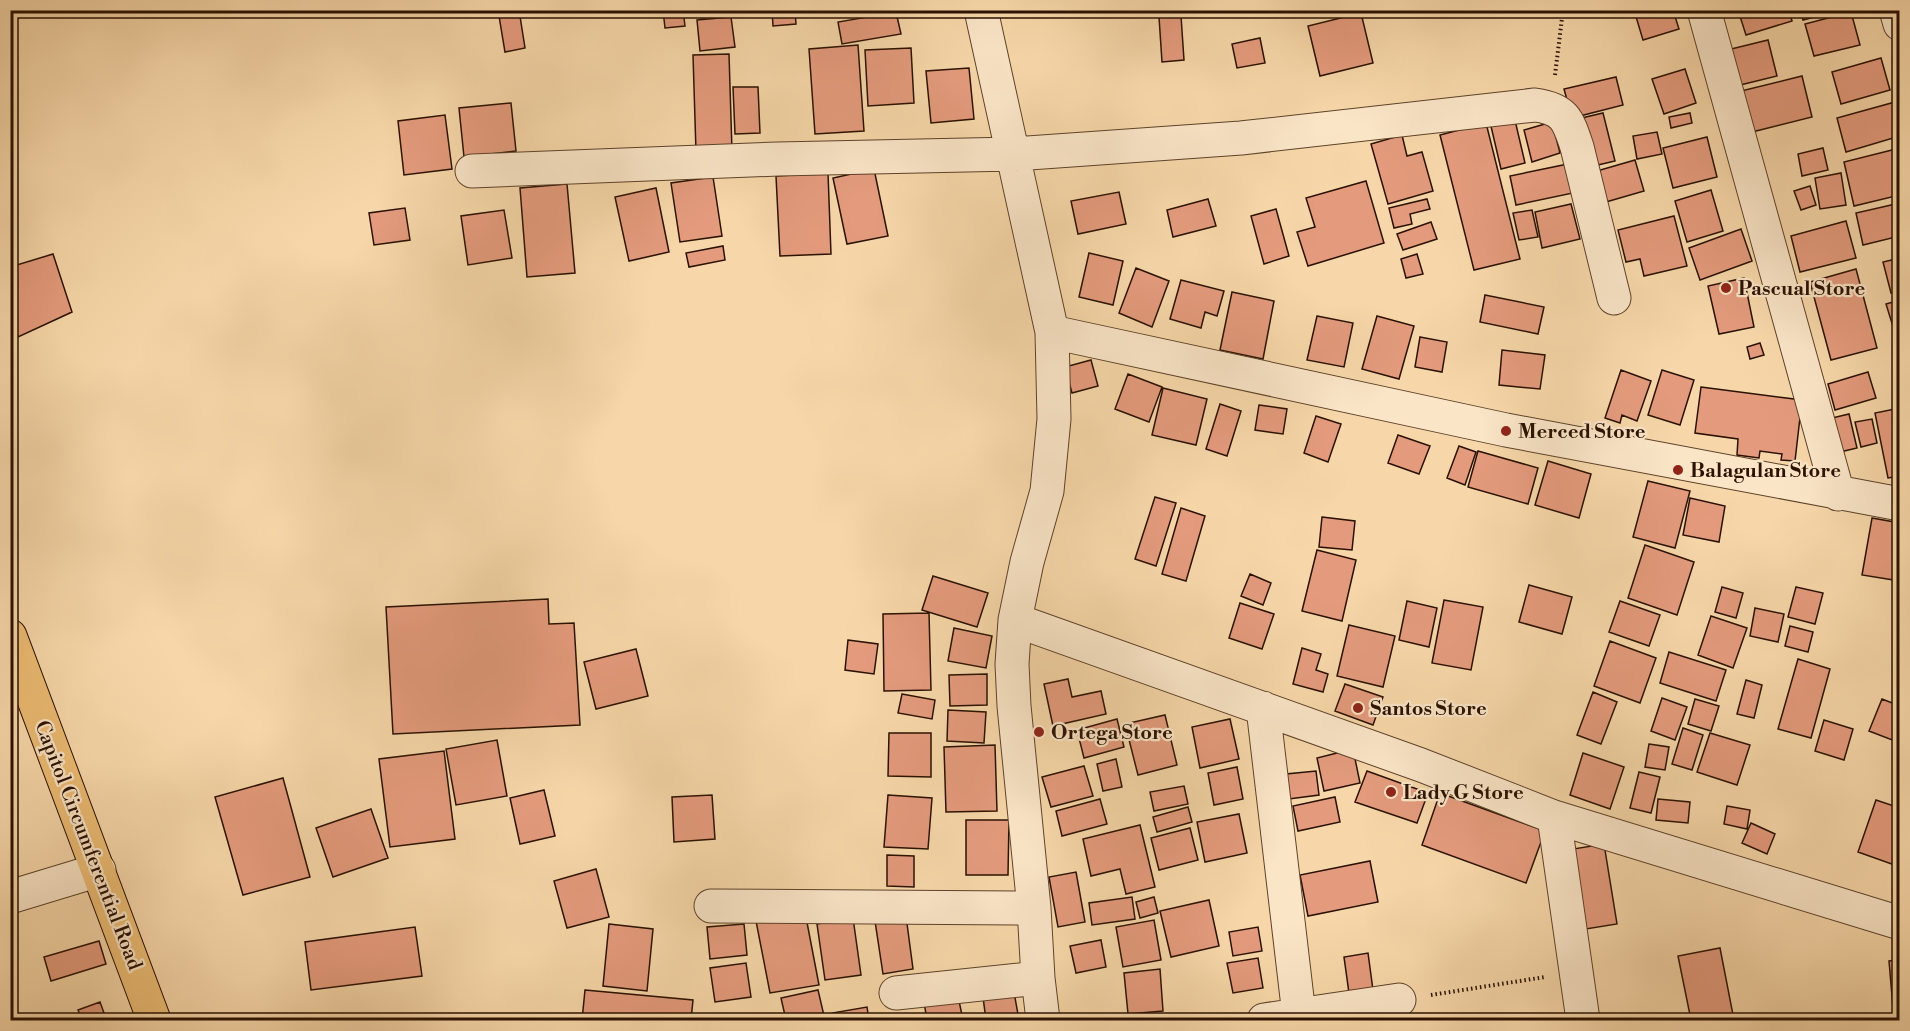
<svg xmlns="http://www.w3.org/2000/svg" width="1910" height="1031" viewBox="0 0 1910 1031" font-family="'Libre Bodoni',serif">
<rect width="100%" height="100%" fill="#f7d7a9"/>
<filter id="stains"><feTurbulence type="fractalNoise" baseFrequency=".00333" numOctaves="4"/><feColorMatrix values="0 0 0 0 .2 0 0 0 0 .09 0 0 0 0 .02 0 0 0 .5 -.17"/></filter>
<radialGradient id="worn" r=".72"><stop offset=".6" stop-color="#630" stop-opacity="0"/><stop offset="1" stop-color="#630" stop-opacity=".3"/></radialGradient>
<path fill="#e49b7d" stroke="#2a1100" stroke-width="1.5" d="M498 10H519L525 48 505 52Z
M663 10H683L685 26 665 28Z
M700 10H732L733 14 701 18Z
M772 10H795L796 24 773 26Z
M1634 10H1673L1679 29 1643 40Z
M1738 10H1789L1792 21 1746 35Z
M1800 10H1841L1803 20Z
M896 12 901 34 842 44 838 22Z
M1851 12 1860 45 1814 56 1805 24Z
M1361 13 1373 63 1320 76 1308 26Z
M1181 16 1184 60 1162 62 1159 17Z
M731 17 735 47 700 51 697 20Z
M1260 38 1265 63 1237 68 1232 44Z
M1768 40 1777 76 1736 86 1727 50Z
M858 45 864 131 815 134 809 49Z
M911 48 914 103 868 106 865 50Z
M729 54 732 151 696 152 693 55Z
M1881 58 1890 90 1841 104 1832 72Z
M969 68 974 119 931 123 926 71Z
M1685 69 1696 103 1664 114 1652 79Z
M1802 76 1812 117 1752 132 1741 91Z
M1616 77 1623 105 1572 118 1564 89Z
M733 87H758L760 133 735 134Z
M1895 102 1900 117V136L1846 152 1837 118Z
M511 103 516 151 464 157 459 108Z
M1603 113 1615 161 1585 168 1573 120Z
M1690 113 1692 123 1671 128 1669 117Z
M445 115 452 169 404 175 398 121Z
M1514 116 1525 163 1501 169 1490 122Z
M1552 122 1560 153 1532 162 1524 130Z
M1486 123 1520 259 1474 270 1440 135Z
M1657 132 1662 154 1637 159 1633 136Z
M1402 135 1407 156 1422 152 1433 191 1388 204 1371 144Z
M1707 137 1717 177 1673 188 1663 148Z
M1823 148 1828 170 1802 176 1798 154Z
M1900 148V195L1854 206 1844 162Z
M1635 160 1644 191 1599 204 1590 173Z
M1568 164 1573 193 1516 205 1510 176Z
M874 169 888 236 847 244 833 178Z
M828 173 831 254 780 256 776 176Z
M1841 173 1846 205 1820 209 1815 178Z
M713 177 722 236 680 242 671 183Z
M1366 181 1384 243 1308 266 1297 232 1315 227 1306 198Z
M567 184 575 273 527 277 520 188Z
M1810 186 1816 205 1801 210 1794 191Z
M656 188 669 252 629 261 615 197Z
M1711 190 1723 231 1687 242 1675 201Z
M1119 192 1126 224 1078 234 1071 201Z
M1208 199 1216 226 1173 237 1167 210Z
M1427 199 1430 209 1410 214 1412 224 1394 228 1389 208Z
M1900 203V236L1863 245 1856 213Z
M1571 204 1580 239 1542 248 1535 212Z
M405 208 410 240 374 245 369 213Z
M1276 209 1289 256 1264 264 1251 216Z
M504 210 512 258 468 265 461 216Z
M1532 210 1538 237 1519 240 1513 213Z
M1674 216 1687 266 1644 276 1640 259 1626 262 1618 230Z
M1846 221 1856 258 1800 272 1791 236Z
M1431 222 1437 239 1403 250 1397 234Z
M1741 229 1752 261 1700 280 1689 248Z
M723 246 725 260 689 267 686 253Z
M1089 253 1123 261 1113 305 1079 297Z
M53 254 72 312 18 337 10 313V267Z
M1417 254 1423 274 1406 278 1401 259Z
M1900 258V290L1891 293 1883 262Z
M1136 268 1169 281 1152 327 1119 313Z
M1856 269 1877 348 1831 360 1810 282Z
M1744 278 1754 327 1719 334 1708 286Z
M1181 280 1224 291 1217 316 1205 312 1201 328 1170 319Z
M1232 292 1274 301 1263 359 1220 350Z
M1485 295 1544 307 1538 334 1480 322Z
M1900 300V346H1899L1886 304Z
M1317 316 1353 323 1344 367 1307 360Z
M1377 316 1414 326 1399 379 1362 369Z
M1420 337 1447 342 1442 372 1415 367Z
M1760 343 1764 355 1750 359 1747 347Z
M1502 350 1545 355 1540 389 1499 385Z
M1091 360 1098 386 1072 393 1065 367Z
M1621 370 1651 381 1637 421 1622 415 1620 423 1605 418Z
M1662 370 1694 380 1680 425 1648 415Z
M1868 372 1876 398 1835 410 1828 384Z
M1128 374 1162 387 1149 422 1115 409Z
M1701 387 1802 400 1795 461 1781 460 1782 454 1760 451 1759 458 1737 455 1738 439 1695 433Z
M1163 388 1207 399 1196 445 1152 435Z
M1220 404 1241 411 1227 456 1206 449Z
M1259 405 1287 409 1283 434 1255 430Z
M1900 408V476L1888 478 1875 413Z
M1849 414 1857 448 1840 452 1832 418Z
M1316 416 1341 424 1328 462 1304 453Z
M1872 419 1877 443 1861 447 1855 422Z
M1398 435 1430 446 1419 474 1388 463Z
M1459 446 1476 452 1465 485 1447 478Z
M1478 451 1538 468 1528 504 1468 487Z
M1548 461 1591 474 1579 518 1535 505Z
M1648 481 1690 491 1675 548 1633 537Z
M1155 497 1176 503 1156 566 1135 559Z
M1690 498 1725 506 1719 542 1683 535Z
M1181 508 1205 516 1186 581 1162 574Z
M1322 517 1355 521 1352 550 1319 547Z
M1872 518 1900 523V581L1862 575Z
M1645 545 1694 562 1677 615 1628 598Z
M1317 550 1356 560 1342 621 1302 611Z
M1250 574 1271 583 1263 605 1241 596Z
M933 576 988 593 977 627 922 610Z
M1529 585 1572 597 1562 634 1519 622Z
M1722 587 1743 593 1736 618 1715 612Z
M1796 587 1823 593 1815 624 1788 617Z
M548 599 549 624 574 623 580 725 393 734 386 607Z
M1444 600 1483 607 1471 670 1432 663Z
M1407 601 1437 608 1429 647 1399 640Z
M1620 601 1660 615 1649 646 1609 632Z
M1240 603 1274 614 1262 649 1229 638Z
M1755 608 1784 614 1778 642 1750 636Z
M929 613 931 690 884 691 883 614Z
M1711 616 1747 628 1733 668 1698 655Z
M1349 625 1395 636 1383 687 1337 676Z
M1790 626 1813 632 1808 652 1785 646Z
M954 628 992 636 986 668 948 661Z
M848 640 878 644 874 674 845 670Z
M1610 641 1656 658 1640 703 1594 686Z
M1302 648 1321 654 1316 670 1328 674 1323 692 1293 684Z
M636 649 648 696 596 709 584 662Z
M1669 652 1726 670 1716 701 1660 683Z
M1798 659 1830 669 1811 738 1778 729Z
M987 674V705L950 706 949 675Z
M1068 679 1072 697 1101 691 1106 714 1053 726 1044 684Z
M1746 680 1762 685 1754 718 1737 714Z
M1345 684 1383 697 1373 725 1335 711Z
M1593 692 1617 702 1601 744 1577 735Z
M902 694 935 700 932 719 898 713Z
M1662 698 1687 707 1675 740 1651 731Z
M1695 699 1719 706 1711 731 1688 724Z
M1882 699 1900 706V743L1869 731Z
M948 710 986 712 984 743 947 741Z
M1165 715 1177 765 1138 775 1125 724Z
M1117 719 1124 747 1084 758 1077 730Z
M1230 719 1239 759 1200 768 1192 727Z
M1824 720 1853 729 1844 760 1815 751Z
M1683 728 1703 735 1692 770 1672 764Z
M889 733H931V777L888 776Z
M1710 733 1750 745 1737 785 1697 772Z
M497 740 507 796 456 805 446 749Z
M1649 744 1669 747 1665 770 1645 767Z
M995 745 997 811 946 812 944 747Z
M1353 749 1360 783 1324 791 1317 758Z
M444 751 455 839 390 847 379 759Z
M1583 753 1624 767 1610 809 1570 795Z
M1116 759 1122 787 1103 791 1097 764Z
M1084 766 1093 796 1051 807 1042 777Z
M1237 767 1243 799 1214 805 1208 773Z
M1316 771 1319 795 1289 799 1286 774Z
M1367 771 1428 793 1417 823 1355 802Z
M1639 772 1660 777 1651 813 1630 808Z
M283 778 310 877 243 895 215 797Z
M1184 786 1188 804 1154 811 1150 792Z
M544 790 555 836 520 844 510 798Z
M1440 793 1545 831 1526 883 1422 845Z
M712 795 715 839 674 842 672 797Z
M888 795 932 798 928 849 884 847Z
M1335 797 1340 822 1298 831 1293 806Z
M1100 799 1107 824 1062 836 1056 811Z
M1658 799 1690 802 1688 823 1656 820Z
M1876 800 1900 808V867L1858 852Z
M1727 806 1750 810 1747 829 1724 824Z
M1188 807 1192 822 1157 832 1153 817Z
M371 809 388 858 333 877 316 828Z
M1239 814 1247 853 1205 862 1197 822Z
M966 820H1009L1008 875H966Z
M1751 823 1775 834 1767 854 1742 843Z
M1140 825 1155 887 1126 894 1120 869 1091 876 1083 839Z
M1190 828 1198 860 1159 870 1151 838Z
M1604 844 1617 924 1586 929 1573 849Z
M887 855 914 856V887L887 886Z
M1370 861 1378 902 1308 916 1300 875Z
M596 869 609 917 567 928 554 881Z
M1076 872 1085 922 1058 927 1049 877Z
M1132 897 1135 919 1092 925 1089 903Z
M1154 897 1158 913 1140 918 1136 902Z
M1209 900 1219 946 1171 957 1160 911Z
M805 912 819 985 770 993 756 921Z
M906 916 913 969 883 974 875 921Z
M853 918 861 975 825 980 817 924Z
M1154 920 1161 960 1123 967 1116 927Z
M609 924 653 929 647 991 603 986Z
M744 924 747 955 710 959 707 927Z
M415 927 422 976 311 990 305 942Z
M1258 927 1262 951 1233 956 1229 932Z
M1101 940 1106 967 1076 973 1070 946Z
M99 941 106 964 51 981 44 957Z
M1720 948 1734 1020H1691L1678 956Z
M1368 953 1373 990 1349 993 1344 957Z
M1258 958 1263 988 1233 993 1227 963Z
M1900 960V1020H1894L1889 961Z
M746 963 751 997 715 1002 710 968Z
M1160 969 1163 1011 1128 1014 1124 973Z
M585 990 693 1000 691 1020H582Z
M818 990 825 1020H786L781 998Z
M1014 992 1019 1020H986L983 997Z
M958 996 963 1020H927L924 1002Z
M100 1002 104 1013 82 1020 78 1010Z
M867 1007 869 1020H833L832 1013Z"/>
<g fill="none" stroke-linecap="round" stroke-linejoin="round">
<g stroke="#5d422a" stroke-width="35">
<path id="minor" d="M981 10 1052 332 1054 419 1047 491 1027 562 1015 620 1012 664 1014 706 1034 908 1038 978 1043 1020
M1704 10 1838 494
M1896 10 1900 24
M472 171 778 159 1014 154 1241 138 1535 105C1565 109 1568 120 1577 147L1614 298
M1052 332 1506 430 1900 504
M1015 620 1421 765 1554 817 1900 923
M1263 708 1299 1015
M1554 817 1583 1020
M10 897 99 870
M711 906 1034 908
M896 993 1038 978
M1264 1020 1399 1000"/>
</g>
<g stroke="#2a1100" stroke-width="35">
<path id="major" d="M10 636 154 1020"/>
</g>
<path stroke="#2a1100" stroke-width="4" stroke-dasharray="1.5 3" stroke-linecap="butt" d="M1555 75 1563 10
M1431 995 1545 977"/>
<use href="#minor" stroke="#fae5c7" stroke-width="33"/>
<use href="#major" stroke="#ecbc74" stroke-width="33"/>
</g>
<g fill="#8f2418" stroke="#fae5c7" stroke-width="2">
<circle cx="1726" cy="288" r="6"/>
<circle cx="1506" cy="431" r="6"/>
<circle cx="1678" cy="470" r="6"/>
<circle cx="1358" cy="708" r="6"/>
<circle cx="1039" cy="732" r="6"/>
<circle cx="1391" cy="792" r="6"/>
</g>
<g text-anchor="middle" stroke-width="4.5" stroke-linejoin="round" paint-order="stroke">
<g font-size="20" font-weight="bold" fill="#2a1100" stroke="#fae5c7" text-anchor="start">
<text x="1738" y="295">Pascual Store</text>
<text x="1518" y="438">Merced Store</text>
<text x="1690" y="477">Balagulan Store</text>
<text x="1370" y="715">Santos Store</text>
<text x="1051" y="739">Ortega Store</text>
<text x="1403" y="799">Lady G Store</text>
</g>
<g font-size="20" fill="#2a1100" stroke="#fae5c7">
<text transform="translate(89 845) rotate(69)" y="7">Capitol Circumferential Road</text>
</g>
</g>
<rect width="1910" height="1031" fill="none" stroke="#f7d7a9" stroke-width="36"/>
<rect x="12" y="12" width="1886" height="1007" fill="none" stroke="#2a1100" stroke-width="3"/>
<rect x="18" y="18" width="1874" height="995" fill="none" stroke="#2a1100" stroke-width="1.5"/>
<rect width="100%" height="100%" filter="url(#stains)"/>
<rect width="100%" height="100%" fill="url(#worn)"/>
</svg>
